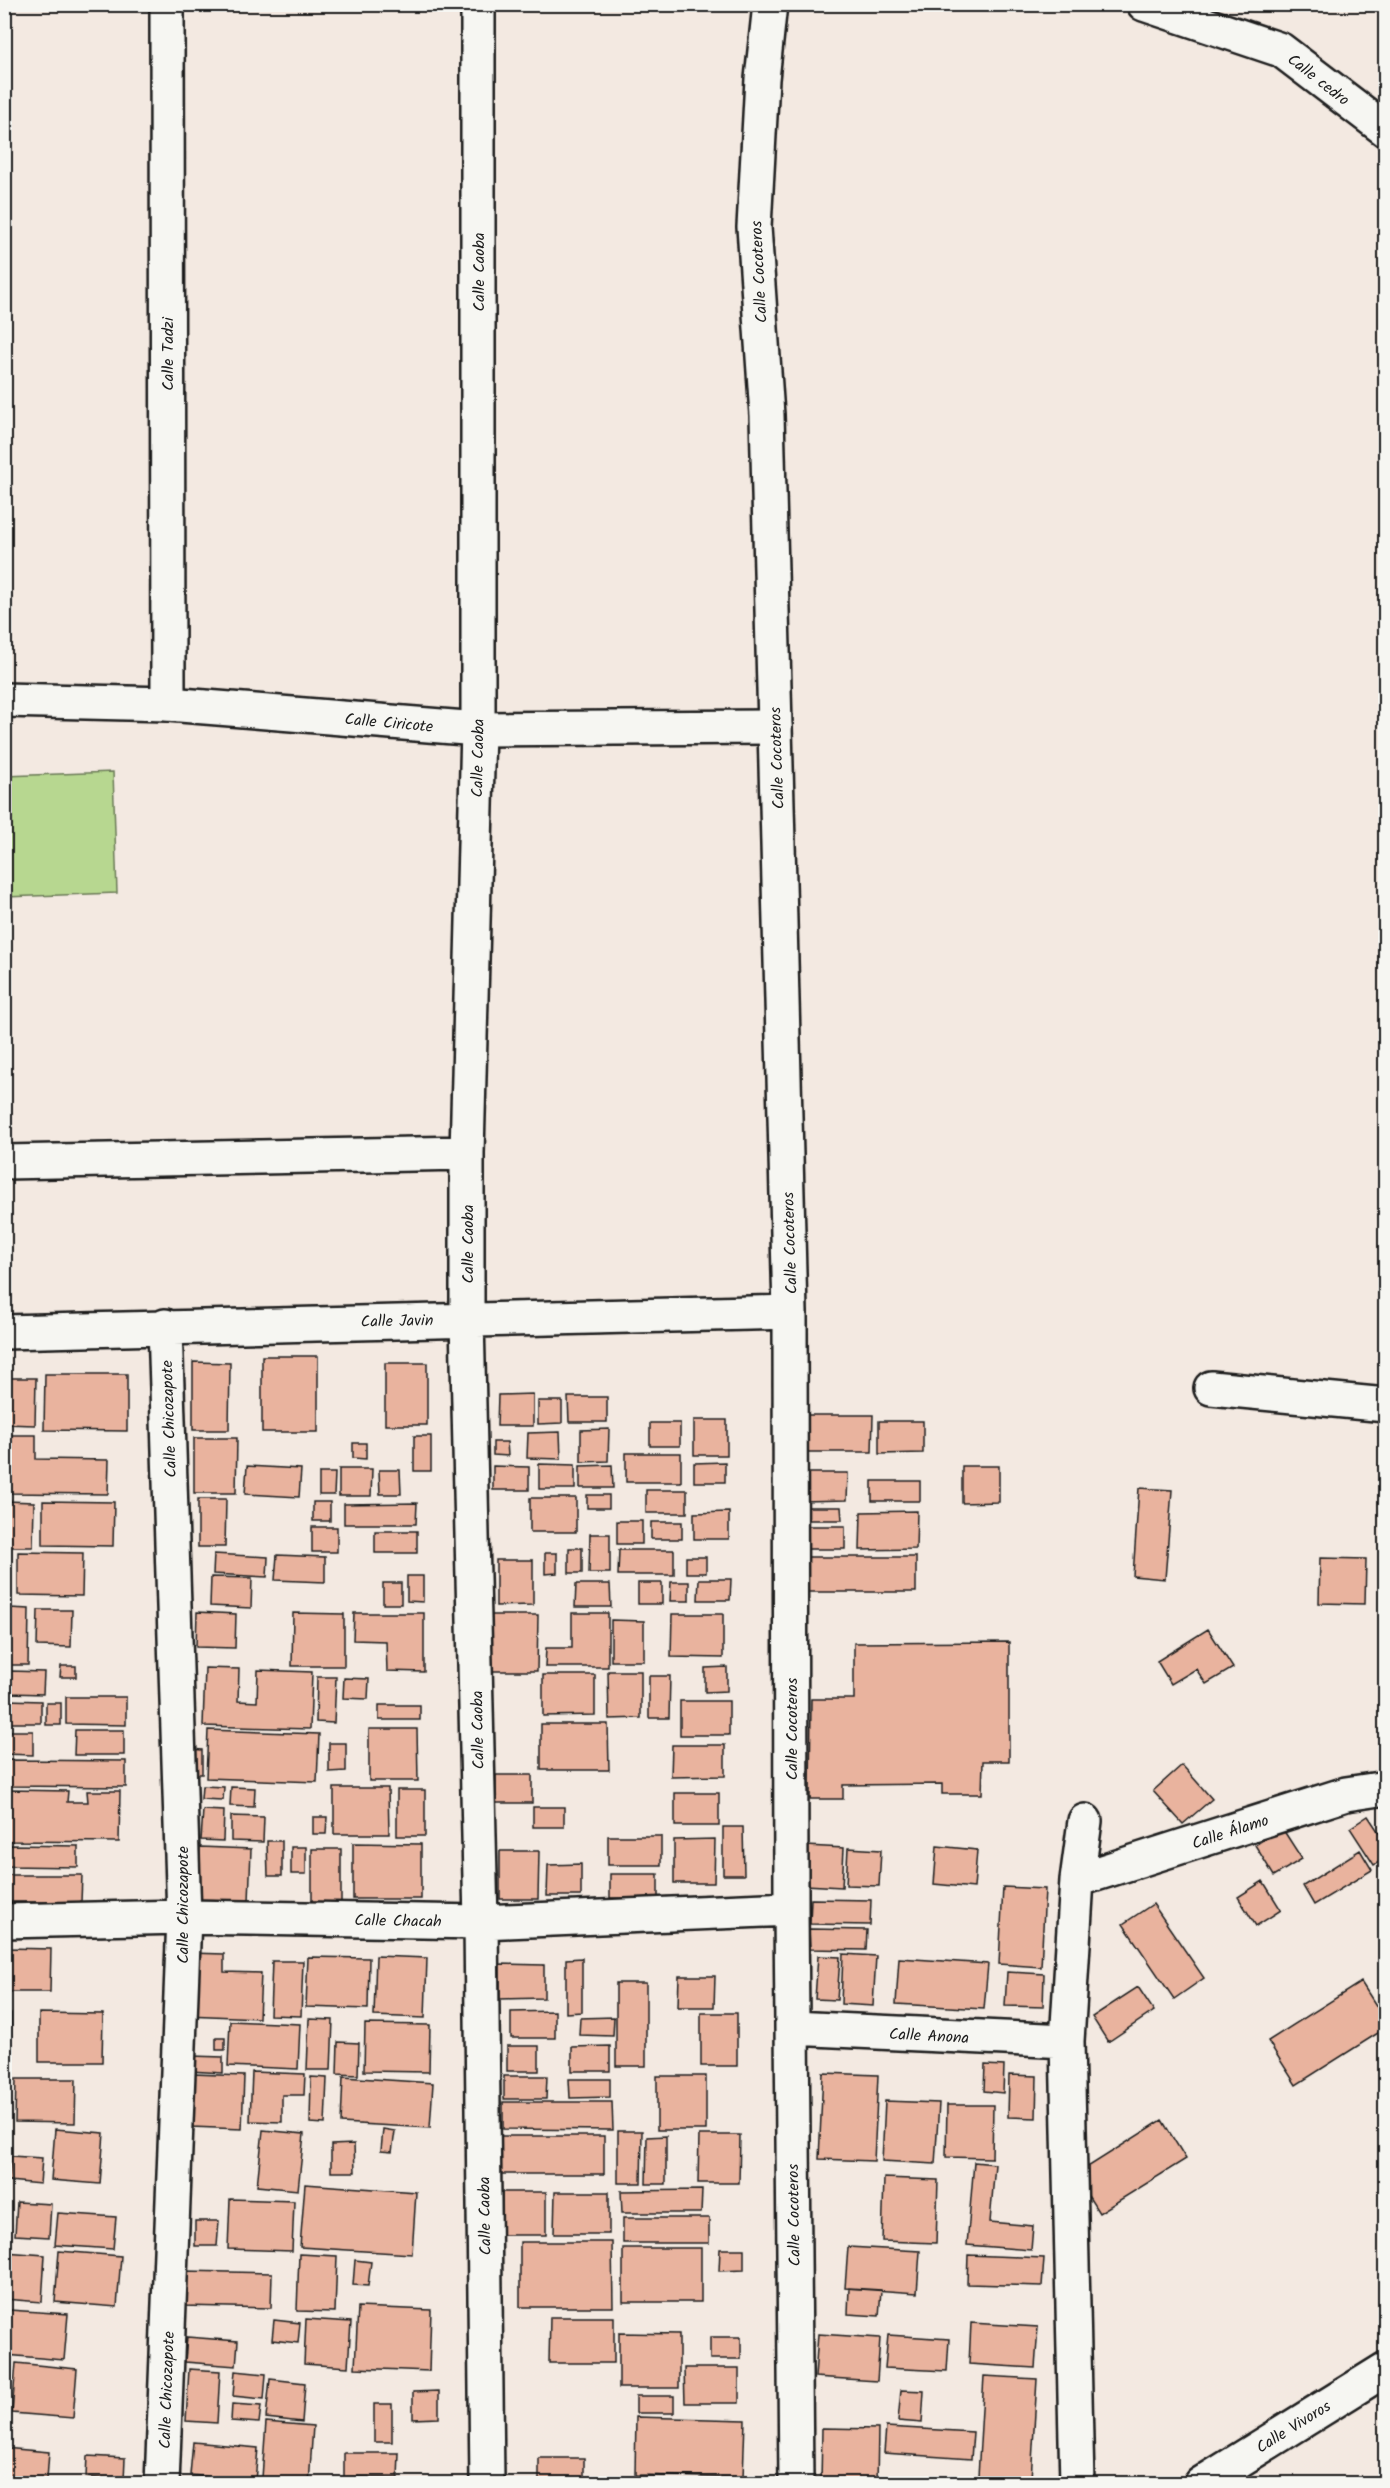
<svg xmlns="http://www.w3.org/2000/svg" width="1390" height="2488" viewBox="0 0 1390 2488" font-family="Kalam,sans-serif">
<rect width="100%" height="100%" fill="#f3e9e1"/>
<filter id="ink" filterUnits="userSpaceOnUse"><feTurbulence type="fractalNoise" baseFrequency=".0167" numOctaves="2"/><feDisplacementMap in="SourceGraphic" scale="12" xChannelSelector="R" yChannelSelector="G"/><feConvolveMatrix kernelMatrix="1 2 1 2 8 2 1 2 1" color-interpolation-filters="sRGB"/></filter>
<g filter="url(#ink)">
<path fill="#b7d790" stroke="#6a7a56" stroke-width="1.5" d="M113 772 117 893 5 897V776Z"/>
<path fill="#e9b39e" stroke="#1c1c1c" stroke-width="1.5" d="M262 1356H318V1432H262Z
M193 1362 230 1363 229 1430H193Z
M385 1363H427V1425H385Z
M45 1374H127V1431L44 1430Z
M4 1378H36L35 1425 4 1424Z
M533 1394V1426H497L498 1395Z
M568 1397H607V1422H569Z
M538 1401H562V1423L538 1424Z
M807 1415H873L872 1452H807Z
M694 1420H727V1455H694Z
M879 1421H923V1453L879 1454Z
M650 1423H680V1446H650Z
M609 1429 608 1461 581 1462V1430Z
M560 1432 561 1459 527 1458 528 1433Z
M6 1435H36V1459L109 1460 108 1494 5 1493Z
M414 1436H431V1471H414Z
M194 1438H237L236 1493H194Z
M493 1442H507L508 1456 493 1455Z
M353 1443H366V1459L353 1458Z
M626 1453H681V1482H626Z
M725 1462V1482H694V1463Z
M539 1464 575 1465V1489H539Z
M612 1465 613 1488H580V1466Z
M247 1466 301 1469 299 1497 245 1494Z
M493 1466 529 1467V1490H493Z
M962 1466H999V1502L962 1503Z
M339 1469H372L371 1496H339Z
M379 1470H400L401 1494H380Z
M319 1473H335L334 1495H319Z
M801 1473H848L847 1500 802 1501Z
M872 1481H920V1501H872Z
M1139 1488 1172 1490 1165 1579 1133 1576Z
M646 1490H687V1513H646Z
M587 1495H609V1508H587Z
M530 1498H576V1532H530Z
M198 1499H226L225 1547H198Z
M5 1501 34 1502 33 1547H4Z
M43 1501 114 1502 113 1546 43 1545Z
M313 1502H330V1521H313Z
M417 1503 416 1524H344V1504Z
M803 1507H841L842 1520H803Z
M917 1511 916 1549 860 1550 861 1512Z
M729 1512V1539H694V1513Z
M617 1521H642V1544H617Z
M651 1522H682V1539H651Z
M800 1526H845V1549H799Z
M312 1527H337V1552H312Z
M375 1531H417V1553H375Z
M590 1534H610V1573H589Z
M569 1548H582V1573H569Z
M619 1550H674V1575H618Z
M18 1552 83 1553 82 1596 18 1595Z
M545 1553H557V1573L545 1574Z
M214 1554 268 1557 267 1577 213 1574Z
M277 1555 325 1557V1582L275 1580Z
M4 1556H9L8 1605H4Z
M686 1557H706V1573H686Z
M804 1557H916V1592H803Z
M1320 1558 1366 1559 1365 1604 1319 1603Z
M496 1560H533V1605L496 1606Z
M407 1576H423V1602L407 1601Z
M211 1577 252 1578 251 1608 210 1606Z
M699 1579H731L730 1600H698Z
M671 1582H689V1601H670Z
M383 1583H401V1604H383Z
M638 1583H662V1604H638Z
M576 1584H610L611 1607H575Z
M9 1608 29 1609 28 1665H8Z
M38 1610H72L71 1647 37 1646Z
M197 1612 236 1614 235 1648 196 1647Z
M293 1613 344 1614V1666H292Z
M354 1613H424V1672L387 1671 386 1641 353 1640Z
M572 1613H608V1667H545L546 1648H572Z
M672 1614H723V1658L671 1657Z
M491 1615H538L537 1671H490Z
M611 1620 644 1621V1661H611Z
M1208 1629 1233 1668 1206 1684 1196 1669 1171 1684 1157 1661Z
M1009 1642V1761H983L982 1794H942V1784L843 1785V1799H810L811 1699H854V1643Z
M61 1666H76V1677H60Z
M727 1667V1691L705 1692V1668Z
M205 1668 239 1669 238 1701 257 1702 258 1670 312 1672 310 1729 203 1726Z
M10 1671 44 1672 43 1694 10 1693Z
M608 1671H641V1718L609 1719Z
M543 1675H595V1715L543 1716Z
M649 1676H670L669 1718H649Z
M317 1677H336L334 1723 316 1722Z
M344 1678 369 1679 368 1699 343 1698Z
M66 1697H126V1725L66 1724Z
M7 1700 41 1701V1723H7Z
M680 1701H729V1735H680Z
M46 1703H61V1725H46Z
M379 1705H420V1720H379Z
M541 1724H608L609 1770H541Z
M369 1729H417L418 1781H369Z
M75 1730H124V1755H74Z
M208 1730 319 1734 317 1782 206 1778Z
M4 1731H33V1755L4 1754Z
M329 1743H346V1771L329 1772Z
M672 1745H725V1776L671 1777Z
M191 1749 202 1750V1774H191Z
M7 1760 126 1761V1787L7 1786Z
M1182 1765 1212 1799 1183 1824 1153 1791Z
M496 1775H532V1803H496Z
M202 1786 224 1787 223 1800 201 1799Z
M231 1787 255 1788 254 1807 230 1806Z
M334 1788H388L389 1834H334Z
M7 1790 68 1791 67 1802H88L87 1791H120L119 1842 7 1841Z
M397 1790H425V1836H397Z
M675 1793H719V1826H675Z
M533 1807H564V1827H533Z
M203 1810 224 1811 223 1841 201 1840Z
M231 1816 264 1817 263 1842 231 1841Z
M1368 1816 1386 1843V1858L1374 1865 1350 1828Z
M313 1817H327L326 1834H313Z
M723 1827H743L744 1875H723Z
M1282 1828 1302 1859 1274 1876 1255 1845Z
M608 1836H661V1865H608Z
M715 1839 714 1883H674V1840Z
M267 1841H282V1876H268Z
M353 1843 421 1844V1899H353Z
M8 1845 78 1846V1867L7 1866Z
M806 1846 844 1848 842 1887 805 1885Z
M937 1846 977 1850 974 1888 934 1884Z
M200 1847 251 1849 249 1901 198 1899Z
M291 1847H306V1874H291Z
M848 1848 881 1850 879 1886 846 1885Z
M312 1849H341V1904H312Z
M1360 1850 1372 1870 1314 1905 1303 1886Z
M500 1851H539L538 1899H500Z
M581 1864V1896H547L548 1865Z
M610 1874H658V1898H610Z
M6 1875H82L81 1902H6Z
M1263 1881 1281 1910 1256 1926 1238 1897Z
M1003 1887 1045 1889 1041 1967 999 1964Z
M811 1899 871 1900 870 1925 810 1924Z
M1153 1904 1204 1978 1174 1999 1123 1924Z
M809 1929 867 1930 866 1950 810 1949Z
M5 1948 51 1949 50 1992H4Z
M189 1953 224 1954V1972L261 1973 259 2018 186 2015Z
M843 1954 876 1956 873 2006 841 2004Z
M376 1956 427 1958 425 2018 374 2016Z
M818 1956 840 1957 837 2000 815 1999Z
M308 1957 369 1958 368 2009 306 2007Z
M582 1958V2012L566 2013V1959Z
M899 1958 988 1964 984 2009 896 2004Z
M272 1961H303L301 2016 270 2015Z
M500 1964 544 1965V1998L500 1999Z
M1007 1972 1044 1974 1043 2007 1005 2006Z
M679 1976H715L714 2007H678Z
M1361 1982 1386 2021V2028L1296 2085 1268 2041Z
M616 1983H646V2066H616Z
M1138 1987 1154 2011 1108 2042 1092 2017Z
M555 2011V2038H511V2012Z
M4 2013H11V2074H4Z
M39 2013 103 2014 102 2062H39Z
M701 2013H737V2066H701Z
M614 2017 613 2036 579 2035 580 2018Z
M309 2019 333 2020 331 2070H307Z
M230 2021 300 2024 298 2069 228 2066Z
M365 2024 430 2025 429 2072 364 2071Z
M216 2038H225V2050H216Z
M338 2042 359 2043 358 2075 337 2074Z
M507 2046H539V2071H507Z
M610 2046V2071H572V2047Z
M191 2056 223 2057V2073L190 2071Z
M985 2065 1004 2066 1003 2093 984 2091Z
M252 2072 305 2074 304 2095H282V2122L250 2121Z
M823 2073 878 2075 874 2161 819 2159Z
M193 2074 244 2076 242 2129 191 2127Z
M1009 2075 1037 2076 1036 2118 1008 2117Z
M504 2076H547L546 2099H504Z
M657 2076H706V2130H657Z
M311 2077 327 2078 325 2124 310 2123Z
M343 2077 433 2083 430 2128 341 2123Z
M16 2079H76L75 2123 15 2122Z
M569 2079H610V2097L570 2098Z
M885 2101 939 2103 935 2164 882 2161Z
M503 2102H612L613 2130 503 2129Z
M947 2105H993L992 2158 946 2157Z
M1162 2120 1186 2159 1099 2213 1075 2175Z
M55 2129 104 2133 100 2184 51 2180Z
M383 2129 395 2131 392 2152 381 2151Z
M263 2130 304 2134 298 2190 257 2186Z
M618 2131H642L641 2183H618Z
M699 2135H740L739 2183H698Z
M501 2136H604V2174H501Z
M666 2136V2184H646L647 2137Z
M354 2144 355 2172H331V2145Z
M11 2156 42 2158 40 2184 9 2181Z
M974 2162 995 2164 990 2222 1033 2226 1031 2250 967 2245Z
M884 2178 938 2180 936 2243 882 2241Z
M305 2184 416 2192 412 2254 300 2247Z
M702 2190 701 2213H622L621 2191Z
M502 2192H546V2235H501Z
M555 2192H609V2234H554Z
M230 2199 294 2201 292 2251 228 2249Z
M17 2202 51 2204 49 2237 15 2235Z
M58 2213 116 2217 113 2249 55 2245Z
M623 2218H709V2243H623Z
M195 2221H219L217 2246H195Z
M520 2242H612L613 2307H520Z
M848 2247 920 2251 917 2293 845 2288Z
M623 2248H701V2302H623Z
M720 2249H744V2270L719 2271Z
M59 2251 121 2256 117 2307 55 2302Z
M5 2252 45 2255 42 2302 4 2299Z
M299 2254 337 2256 335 2312 297 2311Z
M968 2255 1044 2258 1042 2286 967 2284Z
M355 2260 371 2262 368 2286 353 2285Z
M184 2271 272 2273 271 2308 183 2306Z
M849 2288 881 2290 879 2316 848 2314Z
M358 2307 431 2310 429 2371 355 2368Z
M9 2310 68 2314 64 2360 6 2355Z
M550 2317H614V2363H549Z
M306 2319 351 2322 348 2367 304 2364Z
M274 2320 300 2323 298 2343 272 2340Z
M971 2323 1038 2327 1035 2368 969 2364Z
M619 2333 679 2334V2388H619Z
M818 2334 880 2338 877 2381 815 2377Z
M888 2335 949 2339 947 2371 885 2368Z
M187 2337 238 2341 236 2366 185 2362Z
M710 2337H741V2359H710Z
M16 2363 77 2369 73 2418 12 2413Z
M684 2368H739V2403H685Z
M189 2369 220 2371 217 2423 186 2421Z
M235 2371 266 2374 264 2399 233 2396Z
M984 2376 1037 2379 1031 2479 978 2476Z
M270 2379 305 2383 302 2422 266 2418Z
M901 2390 924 2391 922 2423 898 2421Z
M439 2391V2418L413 2419V2392Z
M636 2396H674V2413H636Z
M232 2404 261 2406 259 2423 231 2421Z
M374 2404H392V2442H374Z
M636 2417 745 2420 743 2478 635 2475Z
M266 2422 313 2426 309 2484H279V2479L262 2478Z
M886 2427 973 2432 971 2459 884 2453Z
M822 2428 878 2429 877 2484H821Z
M193 2442 258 2448 255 2481 190 2475Z
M4 2448 49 2452 47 2479 4 2476Z
M344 2453H399L398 2478 344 2477Z
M87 2456 125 2458 124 2480 86 2477Z
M539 2458H584V2484H539Z
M628 2481H681V2484H628Z"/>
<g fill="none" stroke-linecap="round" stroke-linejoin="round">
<g stroke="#1c1c1c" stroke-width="38">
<path id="street" d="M167 4 168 704
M478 4V729L467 1153V1319L481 1922 487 2484
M770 4 762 79 754 227 767 415 790 1312 791 1909 796 2484
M1144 4 1281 50 1386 130
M4 1162 467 1153
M4 1332 790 1312
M1211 1388 1386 1405
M1077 1880 1346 1794 1386 1788
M4 1921 184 1917 481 1922 791 1909
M792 2028 1067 2041
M162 2484 184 1917 165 1326
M1077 2484 1067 2041 1077 1880 1085 1821"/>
</g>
<g stroke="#1c1c1c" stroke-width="38">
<path id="secondary" d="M4 700 168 704 478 729 775 727
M1201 2484 1386 2369"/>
</g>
<use href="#street" stroke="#f6f6f2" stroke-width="33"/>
<use href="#secondary" stroke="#f6f6f2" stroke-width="33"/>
</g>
</g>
<g text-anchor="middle" stroke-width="6" stroke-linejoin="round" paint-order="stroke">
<g font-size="16" fill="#1c1c1c" stroke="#f6f6f2">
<text transform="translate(1319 79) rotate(38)" y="6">Calle cedro</text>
<text transform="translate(478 272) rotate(-90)" y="6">Calle Caoba</text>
<text transform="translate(758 272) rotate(-93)" y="6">Calle Cocoteros</text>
<text transform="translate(167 354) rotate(-90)" y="6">Calle Tadzi</text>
<text transform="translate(389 722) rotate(5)" y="6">Calle Ciricote</text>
<text transform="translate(477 758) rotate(-89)" y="6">Calle Caoba</text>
<text transform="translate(776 758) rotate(-92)" y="6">Calle Cocoteros</text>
<text transform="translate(789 1243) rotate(-92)" y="6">Calle Cocoteros</text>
<text transform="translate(467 1244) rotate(-90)" y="6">Calle Caoba</text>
<text transform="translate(397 1320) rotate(-1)" y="6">Calle Javin</text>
<text transform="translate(168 1419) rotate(-92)" y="6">Calle Chicozapote</text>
<text transform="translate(791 1729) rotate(-90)" y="6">Calle Cocoteros</text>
<text transform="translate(477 1730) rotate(-91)" y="6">Calle Caoba</text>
<text transform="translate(1230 1831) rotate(-18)" y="6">Calle Álamo</text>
<text transform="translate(182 1905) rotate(-90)" y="6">Calle Chicozapote</text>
<text transform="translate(398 1920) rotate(1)" y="6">Calle Chacah</text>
<text transform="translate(929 2035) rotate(3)" y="6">Calle Anona</text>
<text transform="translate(793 2215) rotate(-91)" y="6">Calle Cocoteros</text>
<text transform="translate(484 2216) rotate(-91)" y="6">Calle Caoba</text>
<text transform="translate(166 2390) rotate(-88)" y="6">Calle Chicozapote</text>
<text transform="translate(1293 2426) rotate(-32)" y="6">Calle Vivoros</text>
</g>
</g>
<rect width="1390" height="2488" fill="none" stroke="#f6f6f2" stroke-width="24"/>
<rect x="12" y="12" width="1366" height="2464" fill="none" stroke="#1c1c1c" stroke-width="2" filter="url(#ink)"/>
</svg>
